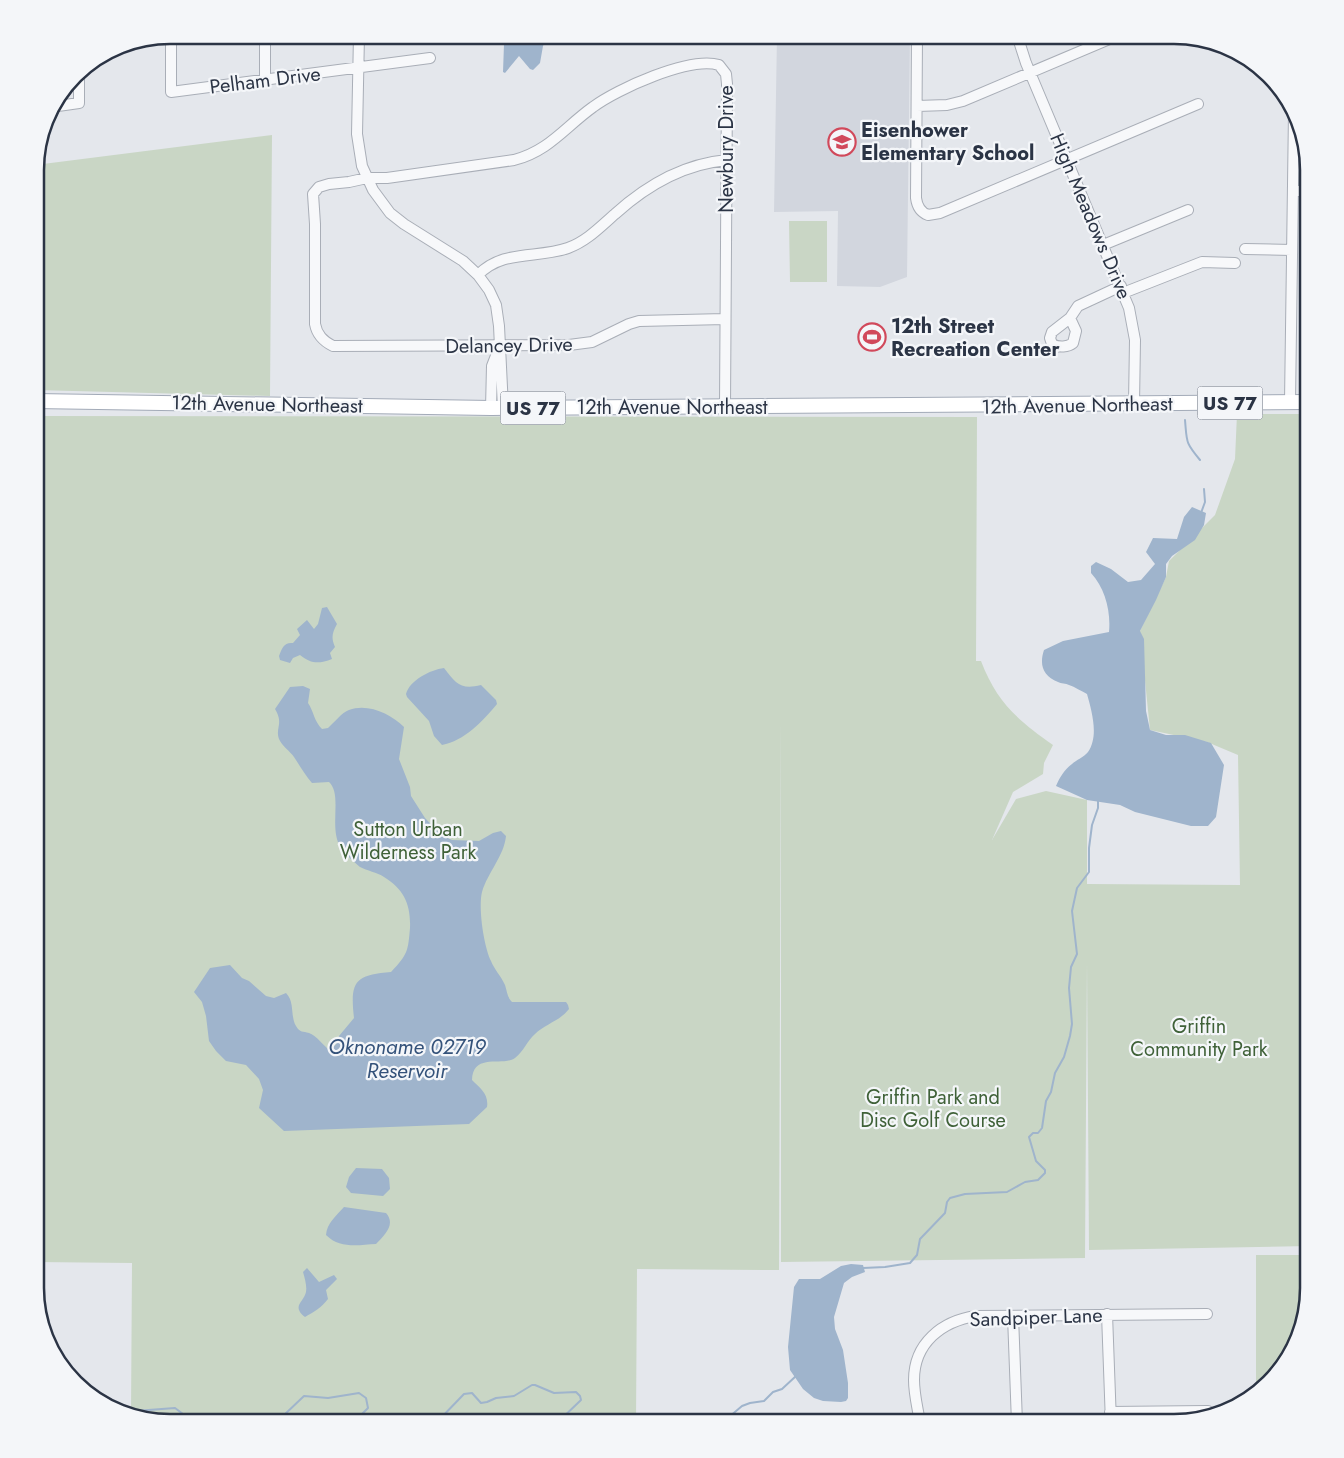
<svg xmlns="http://www.w3.org/2000/svg" width="1344" height="1458" viewBox="0 0 1344 1458" font-family="Jost,sans-serif">
<rect width="100%" height="100%" fill="#e4e7ec"/>
<path fill="#d2d6de" d="M777 35H910L907 277 880 287 837 286 838 211 774 212Z"/>
<path fill="#c9d6c5" d="M272 135 270 396 35 390V165Z
M789 221H827V282H790Z
M1237 414H1309V1246L1089 1250 1087 962 1085 1258 781 1262V720L779 1270 637 1269 636 1423H169L131 1414 132 1263 35 1262V416L977 417 976 661H981C997 703 1018 720 1053 745L1044 763 1043 774 1013 792 992 840 1016 799 1046 791 1087 800V884L1240 885 1238 755 1207 742 1150 730 1140 631 1166 577 1169 561 1215 515 1235 459Z
M1256 1255H1309V1289L1295 1348 1256 1395Z"/>
<path fill="#9fb4cc" d="M507 35H548L543 46 540 63 533 70 530 69 519 56 505 73 503 72 504 44Z
M1192 507 1206 513 1204 525 1195 540 1172 556 1166 564V577L1156 600 1140 631 1144 639 1146 711 1150 730 1166 735H1185L1211 743 1224 765 1216 817 1208 826H1191L1135 812 1120 805 1087 800 1056 786C1060 777 1064 770 1072 764 1076 760 1084 757 1088 752 1099 736 1092 712 1087 694 1081 691 1075 687 1069 685 1066 683 1061 684 1058 682 1043 676 1039 665 1044 650L1063 641 1109 632C1111 611 1105 588 1091 573V566L1096 562 1111 569 1128 582 1141 580 1155 564 1146 552 1153 538 1177 539 1184 517Z
M327 607 337 624C332 633 331 638 335 647L330 653 332 659C319 664 311 664 300 655L293 658 290 663 280 660 279 656C282 648 284 642 293 643L300 635 297 629 307 620 314 629 318 624 322 608Z
M444 668C456 684 461 690 481 685L496 700 497 704C483 721 464 741 442 745L434 736 429 721 407 697 406 694C410 680 430 670 444 668Z
M303 686 310 689 308 703C314 712 314 721 322 729L328 728C334 723 342 712 349 710 368 703 391 714 404 727L399 759 410 787 411 796 425 818 441 835 452 840 479 841 493 833 501 831 506 836C504 856 488 872 482 892 478 908 484 947 491 961 494 969 501 976 505 985 507 991 507 997 512 1002H566L568 1005 569 1009C560 1021 545 1024 535 1034 527 1041 524 1051 515 1058 503 1067 473 1052 472 1080 480 1088 489 1094 487 1107L469 1124 284 1131 259 1108 263 1090 259 1079 246 1065 226 1061 216 1051 209 1041 206 1016 202 1002 194 992 210 968 230 965 242 978 249 981 266 996 274 998 286 993C295 1002 290 1016 296 1026 300 1033 303 1031 309 1033 316 1035 324 1046 330 1051L337 1043 339 1036 354 1018C350 982 354 975 391 972 408 954 408 951 410 928 411 905 404 889 384 877 377 872 367 871 360 867 354 862 345 854 341 848 328 829 343 795 329 782L312 783C305 775 300 766 294 757 290 751 282 746 279 739 275 727 284 724 275 709L290 687Z
M356 1168 382 1169 389 1178 390 1189 383 1196 351 1193 346 1187 349 1177Z
M344 1207 386 1213C396 1224 385 1235 376 1244 358 1245 340 1249 326 1235 327 1223 336 1216 344 1207Z
M851 1264 863 1265 865 1272 852 1277 844 1283 834 1317 835 1329 843 1350 848 1383V1398L846 1401 841 1402 823 1401 814 1398 803 1389 790 1370 788 1347 794 1287 799 1279H820L841 1266Z
M307 1268 319 1282 334 1275 337 1279 326 1290 328 1299C322 1307 314 1312 305 1317 291 1306 304 1302 306 1292 307 1286 305 1279 303 1272Z"/>
<g fill="none" stroke-linecap="round" stroke-linejoin="round">
<path stroke="#9fb4cc" stroke-width="2" d="M1185 420C1187 442 1185 442 1200 460
M1201 513 1205 502 1204 489
M863 1268 885 1267 910 1263 917 1255 920 1239 945 1213 947 1202 950 1198 965 1194 1007 1192 1025 1182 1038 1180 1045 1173V1170L1036 1161 1029 1137 1033 1133H1038L1042 1128 1046 1101 1051 1092 1055 1073 1064 1057 1070 1036 1072 1024 1069 988 1071 967 1077 954 1072 911 1077 888 1089 872V848L1092 825 1098 808V799
M122 1412 175 1408 195 1423
M229 1423 248 1419 283 1416 304 1396 328 1398 359 1393 366 1398 368 1408 362 1414 343 1415 334 1423
M436 1423 464 1394 472 1393 481 1403 487 1402 496 1398 514 1396 532 1385H535L554 1393 576 1392 580 1396 581 1400 557 1423
M582 1423 588 1419 607 1417 612 1423
M722 1423 742 1406 750 1403 764 1401 773 1392 782 1389 796 1376"/>
<g stroke="#a9aeb7" stroke-width="12">
<path id="minor" d="M171 35V92L430 58
M359 35 357 134 362 166 373 190 390 213 404 224 463 261 478 275 489 290 496 305 499 326 503 408
M917 35 916 198C917 206 920 212 928 215L940 213 1198 104
M1017 35 1026 63 1129 308 1135 340 1134 404
M265 80V35
M917 106 947 105 963 101 1119 35
M51 107 79 103V71
M1293 191H1309
M1103 245 1188 210
M1245 249 1292 250
M478 275C503 249 537 259 568 248 587 241 600 227 615 214 647 185 683 164 727 160
M1123 293 1202 262 1235 263
M1070 318 1076 331 1073 343C1068 347 1059 348 1052 344L1050 338 1052 332 1070 318 1078 306 1121 286
M1290 402 1294 112
M725 407 727 84 726 74 719 65C690 56 617 89 593 107 565 127 549 151 514 160L387 178H367L349 182 329 184 319 187 313 194 315 224V324C317 335 323 341 333 346L569 345 592 342 629 324 639 321 725 319
M491 408 492 366 499 348
M1107 1314 1111 1423
M1013 1316 1017 1423
M1110 1412 1208 1411
M920 1423C918 1409 914 1395 914 1380 914 1343 942 1321 976 1316L1207 1314"/>
</g>
<g stroke="#a3abb8" stroke-width="16">
<path id="major" d="M35 401 491 408 1309 402"/>
</g>
<use href="#minor" stroke="#f7f8fa" stroke-width="10"/>
<use href="#major" stroke="#fff" stroke-width="14"/>
</g>
<defs>
<g id="school-ring" transform="scale(1.4375)"><circle r="9.5" fill="#f4f6f9" stroke="#d1495b" stroke-width="1.5"/><path d="M0-5L7-2L0 1L-7-2ZM-4 1L0 2.5L4 1V4Q0 6-4 4Z" fill="#d1495b"/></g>
<g id="stadium-ring" transform="scale(1.4375)"><circle r="9.5" fill="#f4f6f9" stroke="#d1495b" stroke-width="1.5"/><path d="M0-5a6.5 5 0 1 0 0 10a6.5 5 0 1 0 0-10ZM-3.5-1.8h7v3.6h-7Z" fill="#d1495b"/></g>
</defs>
<g fill-rule="evenodd">
<use href="#school-ring" x="842" y="142"/>
<use href="#stadium-ring" x="872" y="337"/>
</g>
<g text-anchor="middle" stroke-width="4.5" stroke-linejoin="round" paint-order="stroke">
<g fill="#f4f6f9" stroke="#676e7b" stroke-width="1">
<rect x="1197.5" y="386.5" width="65" height="33" rx="4"/>
<rect x="500.5" y="391.5" width="65" height="33" rx="4"/>
</g>
<g font-size="19" font-weight="bold" fill="#2b3445">
<text x="1230" y="410">US 77</text>
<text x="533" y="415">US 77</text>
</g>
<g font-size="20" fill="#2b3445" stroke="#f4f6f9">
<text transform="translate(265 80) rotate(-7)" y="7">Pelham Drive</text>
<text transform="translate(726 149) rotate(-90)" y="7">Newbury Drive</text>
<text transform="translate(1091 216) rotate(67)" y="7">High Meadows Drive</text>
<text transform="translate(509 345) rotate(-1)" y="7">Delancey Drive</text>
<text transform="translate(267 404) rotate(1)" y="7">12th Avenue Northeast</text>
<text transform="translate(1077 405) rotate(-1)" y="7">12th Avenue Northeast</text>
<text x="672" y="414">12th Avenue Northeast</text>
<text transform="translate(1036 1317) rotate(-2)" y="7">Sandpiper Lane</text>
</g>
<g font-size="20" font-weight="bold" fill="#2b3445" stroke="#f4f6f9" text-anchor="start">
<text x="861" y="137">Eisenhower<tspan x="861" dy="23">Elementary School</tspan></text>
<text x="891" y="333">12th Street<tspan x="891" dy="23">Recreation Center</tspan></text>
</g>
<g font-size="20" fill="#3f6138" stroke="#f4f6f9">
<text x="408" y="836">Sutton Urban<tspan x="408" dy="23">Wilderness Park</tspan></text>
<text x="1199" y="1033">Griffin<tspan x="1199" dy="23">Community Park</tspan></text>
<text x="933" y="1104">Griffin Park and<tspan x="933" dy="23">Disc Golf Course</tspan></text>
</g>
<g font-size="21" font-style="italic" fill="#34527a" stroke="#f4f6f9">
<text x="407" y="1054">Oknoname 02719<tspan x="407" dy="24">Reservoir</tspan></text>
</g>
</g>
<path d="M0 0H1344V1458H0ZM170 44H1174A126 126 0 0 1 1300 170V1288A126 126 0 0 1 1174 1414H170A126 126 0 0 1 44 1288V170A126 126 0 0 1 170 44Z" fill="#f4f6f9" fill-rule="evenodd"/>
<path fill="none" stroke="#2b3445" stroke-width="2.5" d="M170 44H1174A126 126 0 0 1 1300 170V1288A126 126 0 0 1 1174 1414H170A126 126 0 0 1 44 1288V170A126 126 0 0 1 170 44Z"/>
</svg>
